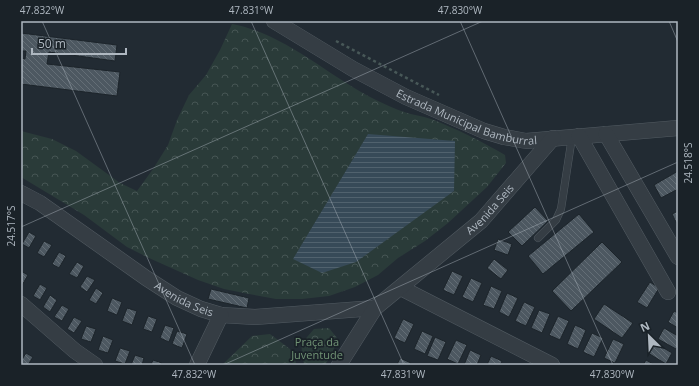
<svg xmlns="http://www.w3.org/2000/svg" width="699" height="386" viewBox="0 0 699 386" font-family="'Open Sans',sans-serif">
<defs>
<pattern id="forest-crowns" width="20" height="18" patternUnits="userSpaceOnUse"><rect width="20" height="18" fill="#2a3b39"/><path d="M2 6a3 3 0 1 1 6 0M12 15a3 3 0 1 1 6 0" fill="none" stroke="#465554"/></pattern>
<pattern id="water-rules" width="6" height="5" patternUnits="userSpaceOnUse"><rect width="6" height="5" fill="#374a58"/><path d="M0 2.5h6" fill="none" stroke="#51626e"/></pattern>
<pattern id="building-back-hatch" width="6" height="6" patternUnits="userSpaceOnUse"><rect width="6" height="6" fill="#4d5861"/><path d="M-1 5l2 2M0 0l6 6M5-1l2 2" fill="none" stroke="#646e76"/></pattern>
</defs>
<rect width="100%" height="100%" fill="#222b33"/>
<path fill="url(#forest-crowns)" d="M232 24C286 34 328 76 376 100 385 104 395 109 404 112 413 115 422 116 431 119 457 129 481 141 505 155L506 163 487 187 448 223 425 241 398 258 378 275 355 287 329 296 302 299H276L249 294 224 289 198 280 149 258 127 247 84 215 21 177V131L52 139 76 151 120 183 137 191 153 169 168 145 177 120 189 95 206 75 220 50Z
M329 328 337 338 333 352 325 365H304L301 344 314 329Z
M270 334 290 349 297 365H222L252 336Z"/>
<path fill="url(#water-rules)" d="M368 134 455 141 454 191 356 262 322 273 293 259Z"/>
<path fill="url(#building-back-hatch)" stroke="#1c242a" d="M21 33 117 45 115 61 49 52 47 64 120 72 117 96 21 84V58L25 59 26 51H21Z
M678 171V189L661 198 654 185Z
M535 207 548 221 522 246 508 232Z
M678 211V226L672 214Z
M579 214 594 232 543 274 528 256Z
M29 232 36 236 29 248 22 244Z
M498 239 512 244 508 255 494 250Z
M44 241 52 245 44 257 37 253Z
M602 242 622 262 571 311 552 291Z
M59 252 66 256 59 268 52 264Z
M494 259 508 270 501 279 487 268Z
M77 262 84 266 77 278 69 274Z
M21 271 28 275 21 287Z
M452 271 463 276 454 295 443 290Z
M87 276 95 280 87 292 80 287Z
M471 278 482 283 473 302 462 297Z
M650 282 659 288 647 308 637 302Z
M40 284 47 288 40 300 33 296Z
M491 286 502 291 494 309 483 305Z
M96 288 103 293 96 304 89 300Z
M211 289 249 298 247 308 208 299Z
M507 293 518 298 509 317 499 312Z
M50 295 57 300 50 312 43 307Z
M112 298 122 302 117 315 107 311Z
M524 302 535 307 526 326 515 321Z
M604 304 633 323 622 338 594 319Z
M62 305 69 309 62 321 54 317Z
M127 308 137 311 132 325 122 321Z
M539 310 550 314 542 333 531 328Z
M674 311 678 313V328L668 322Z
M148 316 157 319 152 332 143 329Z
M558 316 569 321 560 340 549 335Z
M74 317 82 321 74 333 67 329Z
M403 319 414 324 405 343 394 338Z
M165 325 174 328 169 342 160 338Z
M575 325 586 330 578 349 567 344Z
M86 326 96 329 91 342 81 339Z
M664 328 678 336V346L676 349 658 339Z
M177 331 187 334 182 348 172 344Z
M422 331 433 336 425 354 414 349Z
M592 333 603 338 594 357 583 352Z
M103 336 113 340 108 353 98 350Z
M435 337 446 342 438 360 427 356Z
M613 339 624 344 615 363 604 358Z
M456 340 467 345 458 364 447 359Z
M654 342 672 353 666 364 648 353Z
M120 348 130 351 125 364 115 361Z
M470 350 481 355 477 365H464Z
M26 353 33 357 28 365H21V361Z
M135 355 144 358 142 365H131Z
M491 356 502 361 500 365H487Z
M400 358 411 363 410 365H397Z
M153 360 162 363 161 365H151Z
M646 360 655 365H643Z"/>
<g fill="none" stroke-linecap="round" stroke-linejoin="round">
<g stroke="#525b62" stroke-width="8">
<path id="service" d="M538 238 556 220 561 209 572 137"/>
</g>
<g stroke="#525b62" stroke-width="16">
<g id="minor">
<path id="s1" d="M274 21 353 69 406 97 484 131 504 137 526 141 678 128"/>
<path d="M606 134 678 257"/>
<path d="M579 136 668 292"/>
<path id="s2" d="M21 193 40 203 146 278 177 298 201 309 221 315 255 317 375 308"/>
<path d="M401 288 552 365"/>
<path d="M21 304 75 351 95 365"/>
<path d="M197 365 221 315"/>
<path id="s3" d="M339 365 375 308 481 221 553 138"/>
</g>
</g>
<path stroke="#485858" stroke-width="2.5" stroke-dasharray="3 3" stroke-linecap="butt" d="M336 41 439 95"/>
<use href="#service" stroke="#353d44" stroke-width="7"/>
<use href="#minor" stroke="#353d44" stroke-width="15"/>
</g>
<path fill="none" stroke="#afb8c1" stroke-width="1" stroke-opacity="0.45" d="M42 21 195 365M251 21 404 365M460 21 613 365M669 21 678 42M21 227 483 21M223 365 678 162"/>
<g text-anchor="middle" stroke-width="3.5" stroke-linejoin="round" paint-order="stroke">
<g font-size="11" fill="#afb8c1" stroke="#1a2228">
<text dy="4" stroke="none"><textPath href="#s1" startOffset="217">Estrada Municipal Bamburral</textPath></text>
<text dy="4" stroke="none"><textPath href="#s3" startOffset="219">Avenida Seis</textPath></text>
<text dy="4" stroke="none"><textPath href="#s2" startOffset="195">Avenida Seis</textPath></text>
</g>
<g font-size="11" fill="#719375" stroke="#1a2228">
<text x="317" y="346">Praça da<tspan x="317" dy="13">Juventude</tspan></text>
</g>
</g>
<rect width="699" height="386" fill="none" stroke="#1a2228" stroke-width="44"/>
<g transform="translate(649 336) rotate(336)" stroke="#1a2228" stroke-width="3" paint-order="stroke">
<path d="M0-3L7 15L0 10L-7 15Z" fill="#afb8c1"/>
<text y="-6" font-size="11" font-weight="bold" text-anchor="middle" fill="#afb8c1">N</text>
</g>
<path d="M32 48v6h94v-6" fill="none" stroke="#afb8c1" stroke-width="2"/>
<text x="38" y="48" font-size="12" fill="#afb8c1" stroke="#1a2228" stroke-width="3" paint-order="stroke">50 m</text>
<rect x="22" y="22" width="655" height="342" fill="none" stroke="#afb8c1" stroke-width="1.5"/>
<g font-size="10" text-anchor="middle" fill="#afb8c1">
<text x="42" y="14">47.832°W</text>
<text x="251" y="14">47.831°W</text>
<text x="460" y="14">47.830°W</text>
<text transform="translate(688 163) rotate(-90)" y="4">24.518°S</text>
<text transform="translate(11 226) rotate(-90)" y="4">24.517°S</text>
<text x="194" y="378">47.832°W</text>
<text x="403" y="378">47.831°W</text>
<text x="612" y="378">47.830°W</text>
</g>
</svg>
